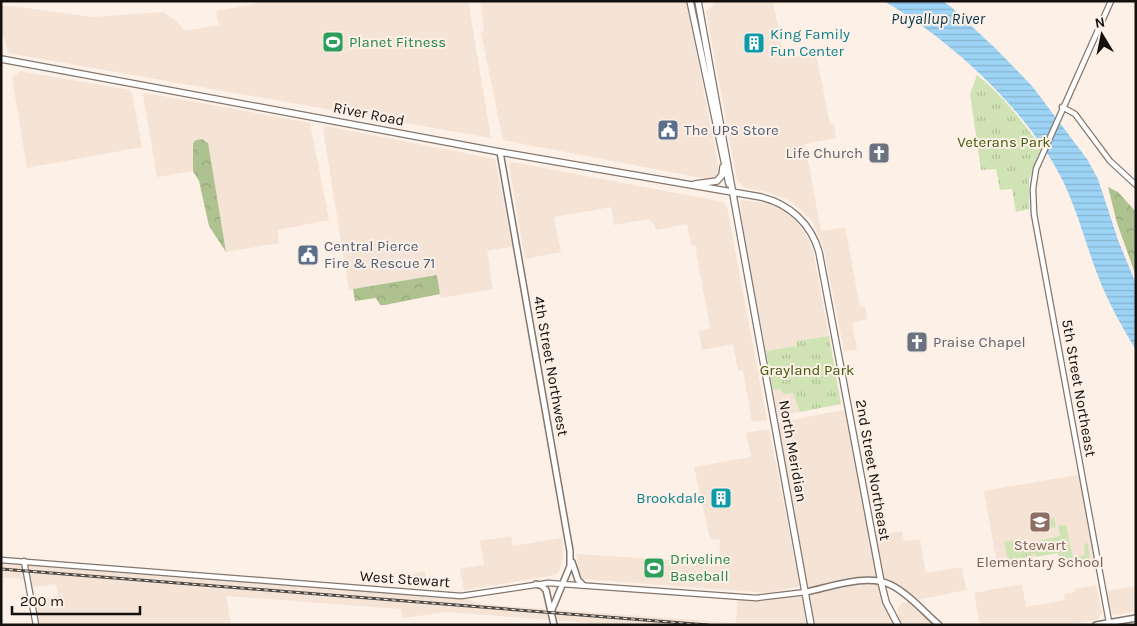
<svg xmlns="http://www.w3.org/2000/svg" width="1137" height="626" viewBox="0 0 1137 626" font-family="Karla,sans-serif">
<defs>
<pattern id="forest-crowns" width="20" height="18" patternUnits="userSpaceOnUse" patternTransform="scale(1.25)"><rect width="20" height="18" fill="#aec28f"/><path d="M2 6a3 3 0 1 1 6 0M12 15a3 3 0 1 1 6 0" fill="none" stroke="#95a67a"/></pattern>
<pattern id="park-tufts" width="24" height="20" patternUnits="userSpaceOnUse" patternTransform="scale(1.25)"><rect width="24" height="20" fill="#d0e3b5"/><path d="M3 7l-1-3M5 7V3M7 7l1-3M15 17l-1-3M17 17v-4M19 17l1-3" fill="none" stroke="#b2c29a"/></pattern>
<pattern id="water-rules" width="6" height="5" patternUnits="userSpaceOnUse" patternTransform="scale(1.25)"><rect width="6" height="5" fill="#9dd3f4"/><path d="M0 2.5h6" fill="none" stroke="#86b4d0"/></pattern>
</defs>
<rect width="100%" height="100%" fill="#fcf0e7"/>
<path fill="#f5e3d5" fill-rule="evenodd" d="M269 1H468L491 138 8 53 1 27V6H11L93 17 163 12 176 21 185 31 219 25 216 11Z
M686 1 718 164V174L713 178 707 179 503 140 481 33 484 29 480 1Z
M727 1H773L784 58 816 53 830 124H834L836 138 805 144 821 231 845 227 860 307 865 306 867 319 852 323 857 349 844 351 824 250 812 221 798 207 786 199 767 192 745 188 737 180 706 11 716 3Z
M20 71 129 90 132 94 142 147 27 168 12 78Z
M146 93 310 123 329 220 277 230 279 243 226 252 207 141 193 143V171L157 177 143 95Z
M326 126 495 159 512 246 487 251 493 289 441 298 437 275 349 290 323 129Z
M512 162 724 202 727 207 767 420 752 422 743 370 738 371 733 344 702 350 699 331 710 328 695 245H691L687 224 656 230 654 224 649 219 614 225 611 207 554 217 561 252 525 259 509 165Z
M742 200 763 203 779 208 794 219 805 233 813 252 829 336 797 341V346L766 351 744 237 740 202Z
M779 389 782 392 793 393 800 412 778 416 773 390Z
M849 409 872 536 902 531 904 541 920 539 926 573 962 567 966 590 912 601 939 625H616L447 612 403 618 401 609 226 596 231 625H40L36 600 58 596 56 584 33 587 31 580 1 577V560L461 596 478 604 736 623 738 597 756 598 806 591 775 423ZM882 576 911 601 902 603 898 608 897 621 884 596Z
M769 429 800 586 768 593 583 579 580 575 576 554 719 563 720 540 710 539 694 467 751 457 746 433Z
M1082 474 1098 562 1061 568 1058 553 997 564 984 491Z
M511 536 513 546 562 538 563 558 560 570 555 575 464 590 460 569 484 565 480 541Z
M425 571 427 587H415L412 574Z
M1022 584 1026 607 1065 600 1064 594 1075 592V589L1096 585 1102 613 1098 619 1068 625H980L974 593Z
M1136 586V611L1115 615 1111 613 1107 591Z"/>
<path fill="#d0e3b5" d="M1054 518 1056 527 1040 530 1038 521Z
M1066 525 1073 558 1085 555 1083 537 1084 544 1088 543 1090 562 1061 568 1058 553 1036 557 1037 541 1060 536 1058 526Z
M1026 539 1025 543 1012 545 1027 555 1025 544 1035 541 1037 553 1028 557 1008 561 1004 542Z"/>
<path fill="url(#forest-crowns)" d="M202 139 208 143 226 252 209 226 199 181 193 171V143L196 140Z
M1108 187 1118 192 1136 212V276L1117 223Z
M437 275 440 294 385 305H380L376 298 355 301 353 289Z"/>
<path fill="url(#park-tufts)" d="M977 75C1002 95 1022 121 1041 147L1029 180V209L1016 212 1012 189 1000 190 996 169 981 170 970 94Z
M829 336 841 404 800 412 793 393 784 394 779 389 773 390 766 351 797 346 796 341Z
M1025 543 1027 555 1014 557 1012 545Z"/>
<path fill="url(#water-rules)" d="M884 1H943L951 7 995 48 1032 86 1087 159 1098 179 1118 240 1136 284V350C1122 327 1108 302 1098 276 1086 245 1078 213 1064 183 1029 111 952 41 884 1Z"/>
<g fill="none" stroke-linecap="round" stroke-linejoin="round">
<g stroke="#82776f" stroke-width="7">
<path id="tertiary" d="M1062 107 1075 114 1110 161 1136 185
M1 560 461 596 548 583 756 598 806 592
M24 561 36 625
M1109 622 1034 214 1033 189 1036 169 1111 1"/>
</g>
<g stroke="#82776f" stroke-width="8">
<path id="secondary" d="M500 152 570 551V566L551 612
M572 562 578 580 583 585
M536 584 542 586 546 590 554 625
M806 592C831 587 867 573 891 585 909 594 924 612 939 625
M1096 625 1136 618"/>
</g>
<g stroke="#82776f" stroke-width="8">
<path id="primary" d="M690 1 729 184
M698 1 811 625
M1 59 500 152 761 197C790 204 811 224 819 252L881 582 886 602 898 625
M695 184 717 181 722 175 723 167"/>
</g>
<use href="#tertiary" stroke="#fff" stroke-width="4.5"/>
<use href="#secondary" stroke="#fff" stroke-width="5"/>
<use href="#primary" stroke="#fff" stroke-width="5.5"/>
<g stroke="#4f4a45" stroke-width="3">
<path id="rail" d="M1 569 708 625"/>
</g>
<use href="#rail" stroke="#fcf0e7" stroke-width="1" stroke-dasharray="4" stroke-linecap="butt"/>
</g>
<defs>
<g id="stadium-square" transform="scale(1.125)"><rect x="-9" y="-9" width="18" height="18" rx="4" fill="#2e9e5b" stroke="#fcf0e7"/><path d="M0-5a6.5 5 0 1 0 0 10a6.5 5 0 1 0 0-10ZM-3.5-1.8h7v3.6h-7Z" fill="#fff"/></g>
<g id="building-square" transform="scale(1.125)"><rect x="-9" y="-9" width="18" height="18" rx="4" fill="#0f9aa8" stroke="#fcf0e7"/><path d="M-4-6H4V6H1V3H-1V6H-4ZM-2.5-4.3h1.7v1.8h-1.7ZM.8-4.3h1.7v1.8H.8ZM-2.5-1h1.7V.8h-1.7ZM.8-1h1.7V.8H.8Z" fill="#fff"/></g>
<g id="civic-square" transform="scale(1.125)"><rect x="-9" y="-9" width="18" height="18" rx="4" fill="#5c6f8a" stroke="#fcf0e7"/><path d="M-.6-6.5H3V-4.5H.6V-3L4-1V1h2V6H-6V1h2V-1L-.6-3ZM-1.2 2.5V6h2.4V2.5Z" fill="#fff"/></g>
<g id="church-square" transform="scale(1.125)"><rect x="-9" y="-9" width="18" height="18" rx="4" fill="#6b7280" stroke="#fcf0e7"/><path d="M-1.2-6h2.4v3.5h3.3v2.4h-3.3V6h-2.4V-.1h-3.3v-2.4h3.3Z" fill="#fff"/></g>
<g id="school-square" transform="scale(1.125)"><rect x="-9" y="-9" width="18" height="18" rx="4" fill="#8d6e63" stroke="#fcf0e7"/><path d="M0-5L7-2L0 1L-7-2ZM-4 1L0 2.5L4 1V4Q0 6-4 4Z" fill="#fff"/></g>
</defs>
<g fill-rule="evenodd">
<use href="#stadium-square" x="333" y="42"/>
<use href="#building-square" x="754" y="43"/>
<use href="#civic-square" x="668" y="130"/>
<use href="#church-square" x="879" y="153"/>
<use href="#civic-square" x="308" y="255"/>
<use href="#church-square" x="917" y="342"/>
<use href="#building-square" x="721" y="498"/>
<use href="#school-square" x="1040" y="522"/>
<use href="#stadium-square" x="654" y="568"/>
</g>
<g text-anchor="middle" stroke-width="4" stroke-linejoin="round" paint-order="stroke">
<g font-size="15" fill="#0d838f" stroke="#fcf0e7" text-anchor="start">
<text x="770" y="39">King Family<tspan x="770" dy="17">Fun Center</tspan></text>
<text x="705" y="503" text-anchor="end">Brookdale</text>
</g>
<g font-size="15" fill="#27864d" stroke="#fcf0e7" text-anchor="start">
<text x="349" y="47">Planet Fitness</text>
<text x="670" y="564">Driveline<tspan x="670" dy="17">Baseball</tspan></text>
</g>
<g font-size="15" fill="#13100d" stroke="#fcf0e7">
<text transform="translate(369 114) rotate(11)" y="5">River Road</text>
<text transform="translate(551 366) rotate(80)" y="5">4th Street Northwest</text>
<text transform="translate(1079 388) rotate(80)" y="5">5th Street Northeast</text>
<text transform="translate(793 451) rotate(80)" y="5">North Meridian</text>
<text transform="translate(873 470) rotate(80)" y="5">2nd Street Northeast</text>
<text transform="translate(405 579) rotate(4)" y="5">West Stewart</text>
</g>
<g font-size="15" fill="#4e5e75" stroke="#fcf0e7" text-anchor="start">
<text x="684" y="135">The UPS Store</text>
<text x="324" y="251">Central Pierce<tspan x="324" dy="17">Fire &amp; Rescue 71</tspan></text>
</g>
<g font-size="15" fill="#435a0d" stroke="#fcf0e7">
<text x="1004" y="147">Veterans Park</text>
<text x="807" y="375">Grayland Park</text>
</g>
<g font-size="15" fill="#5b616d" stroke="#fcf0e7" text-anchor="end">
<text x="863" y="158">Life Church</text>
<text x="933" y="347" text-anchor="start">Praise Chapel</text>
</g>
<g font-size="15" fill="#785e54" stroke="#fcf0e7">
<text x="1040" y="550">Stewart<tspan x="1040" dy="17">Elementary School</tspan></text>
</g>
<g font-size="16" font-style="italic" fill="#08364c" stroke="#fcf0e7">
<text x="938" y="24">Puyallup River</text>
</g>
</g>
<rect width="1137" height="626" fill="none" stroke="#13100d" stroke-width="5"/>
<g transform="translate(1102 35) rotate(350)" stroke="#fcf0e7" stroke-width="4" paint-order="stroke">
<path d="M0-4L9 19L0 12L-9 19Z" fill="#13100d"/>
<text y="-8" font-size="14" font-weight="bold" text-anchor="middle" fill="#13100d">N</text>
</g>
<path d="M12 606v8h128v-8" fill="none" stroke="#13100d" stroke-width="2.5"/>
<text x="20" y="606" font-size="15" fill="#13100d" stroke="#fcf0e7" stroke-width="4" paint-order="stroke">200 m</text>
</svg>
